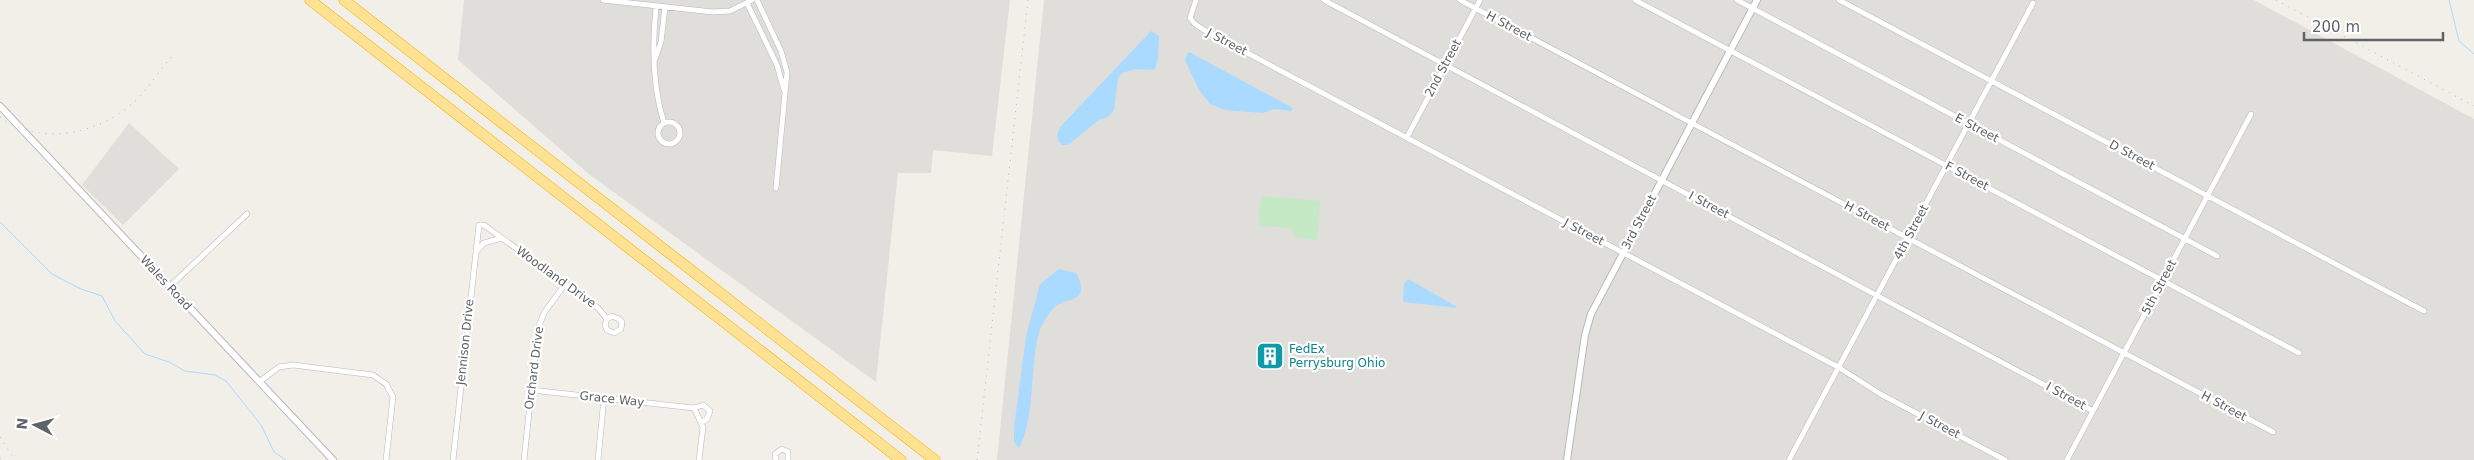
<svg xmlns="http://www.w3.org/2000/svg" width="2474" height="460" viewBox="0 0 2474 460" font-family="'DejaVu Sans',sans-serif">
<rect width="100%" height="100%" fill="#f1efe8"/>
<path fill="#e0deda" d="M464 0H1010L992 156 933 150 931 173H898L876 382 590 175 458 60Z
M1044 0H2254L2474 119V460H997Z
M129 123 179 169 123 225 82 185Z"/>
<path fill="#c5e8c5" d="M1261 196 1320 201 1317 240 1298 238 1290 228 1258 226Z"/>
<path fill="#aadaff" d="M1151 31 1159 36 1158 60 1154 70 1136 69 1122 73 1118 78 1114 110 1108 117 1099 120 1068 145H1062L1058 141 1057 134 1061 126Z
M1188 52 1191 53 1293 108 1291 111 1274 109 1263 113 1225 110 1210 104 1199 90 1185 60Z
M1059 269 1076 273C1092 302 1068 297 1055 307 1050 311 1042 324 1040 330 1029 362 1036 419 1019 448L1014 442V428L1026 336 1040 284Z
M1408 279 1454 305 1457 308 1403 302 1404 284Z"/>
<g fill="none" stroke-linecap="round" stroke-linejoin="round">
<path stroke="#aadaff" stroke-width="1" d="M2449 0 2459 41 2474 54
M0 222 52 274 81 289 102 296 115 321 145 354 169 362 185 371 215 375 226 381 261 425 274 452 286 460"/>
<g stroke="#b5b8bc" stroke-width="6">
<path id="minor" d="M603 0 713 12 730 11 752 0
M757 0 781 51 787 72 776 188
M1196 0 1190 18 1195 24 1204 30 1838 367 1882 395 2005 460
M1324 0 2093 411
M1460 0 2273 432
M1635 0 2299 353
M1737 0 2217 256
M1839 0 2424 311
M747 3 777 65 784 90
M656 7C652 46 652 85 664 123
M655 59 661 42 665 7
M658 133a11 11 0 1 1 22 0a11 11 0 1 1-22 0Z
M1407 137 1480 0
M476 252 484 243 502 238
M169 287 247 214
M259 382 279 367 293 365 373 375 386 384 393 397 386 460
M531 390 694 408
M694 408 703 427 699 460
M694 408 703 405 710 411 707 419 702 422
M453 460 479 225H484L598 308 607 319 605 325 607 330 614 333 621 329 622 322 619 319 612 316 607 319
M524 460 538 329 544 313 565 284
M598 460 604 398
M776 460 775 454 782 449 788 452V460
M1789 460 2033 3
M2067 460 2251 114"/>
</g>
<g stroke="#b5b8bc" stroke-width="8">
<path id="tertiary" d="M0 106 333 460
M1567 460 1585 335 1591 314 1757 0"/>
</g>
<g stroke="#f9ab00" stroke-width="11">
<path id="motorway" d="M310 0 901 460
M344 0 935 460"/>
</g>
<use href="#minor" stroke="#fff" stroke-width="5"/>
<use href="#tertiary" stroke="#fff" stroke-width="6"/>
<use href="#motorway" stroke="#fde293" stroke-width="10"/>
<path stroke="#b6b7b8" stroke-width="1" stroke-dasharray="1 6" stroke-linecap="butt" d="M2276 0 2474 106
M0 117C39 146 96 135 132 104 147 91 158 72 171 57
M0 437 15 460
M0 458 2 460
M977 460 1028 0"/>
</g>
<defs>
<g id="building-square" transform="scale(1.4375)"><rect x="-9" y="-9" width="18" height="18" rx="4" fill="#0f9aa8" stroke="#fff"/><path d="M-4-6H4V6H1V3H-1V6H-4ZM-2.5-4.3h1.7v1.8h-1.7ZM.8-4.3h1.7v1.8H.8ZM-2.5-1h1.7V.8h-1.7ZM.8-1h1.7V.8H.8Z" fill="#fff"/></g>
</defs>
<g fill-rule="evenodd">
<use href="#building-square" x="1270" y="356"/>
</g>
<g text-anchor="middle" stroke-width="4.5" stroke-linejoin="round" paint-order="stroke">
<g font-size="12" fill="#5f6368" stroke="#fff">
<text transform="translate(1509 26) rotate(28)" y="4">H Street</text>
<text transform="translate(1227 42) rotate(28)" y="4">J Street</text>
<text transform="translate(1443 68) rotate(-62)" y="4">2nd Street</text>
<text transform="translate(1977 128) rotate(28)" y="4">E Street</text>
<text transform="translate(2132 155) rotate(28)" y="4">D Street</text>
<text transform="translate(1967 176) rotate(28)" y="4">F Street</text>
<text transform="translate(1709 205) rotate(28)" y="4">I Street</text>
<text transform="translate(1867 216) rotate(28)" y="4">H Street</text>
<text transform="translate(1639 222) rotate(-62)" y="4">3rd Street</text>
<text transform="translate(1584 232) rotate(28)" y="4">J Street</text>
<text transform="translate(1911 232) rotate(-62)" y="4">4th Street</text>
<text transform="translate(556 277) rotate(36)" y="4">Woodland Drive</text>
<text transform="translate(166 283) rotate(47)" y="4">Wales Road</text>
<text transform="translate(2159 287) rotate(-62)" y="4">5th Street</text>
<text transform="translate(465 342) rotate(-84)" y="4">Jennison Drive</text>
<text transform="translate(534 368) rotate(-83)" y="4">Orchard Drive</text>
<text transform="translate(2066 396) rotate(29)" y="4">I Street</text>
<text transform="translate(612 399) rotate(6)" y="4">Grace Way</text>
<text transform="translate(2224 406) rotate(28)" y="4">H Street</text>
<text transform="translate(1940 425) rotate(28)" y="4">J Street</text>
</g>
<g font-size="12" fill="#0d838f" stroke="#fff" text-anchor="start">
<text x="1289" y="353">FedEx<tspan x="1289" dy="14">Perrysburg Ohio</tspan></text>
</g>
</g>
<g transform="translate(35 425) rotate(276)" stroke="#ffffff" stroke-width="4" paint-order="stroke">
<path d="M0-4L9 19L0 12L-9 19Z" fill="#5f6368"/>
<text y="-8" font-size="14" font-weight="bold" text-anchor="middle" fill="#5f6368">N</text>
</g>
<path d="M2304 32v8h139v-8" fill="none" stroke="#5f6368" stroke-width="2.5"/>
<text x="2312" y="32" font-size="15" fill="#5f6368" stroke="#ffffff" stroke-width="4" paint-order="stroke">200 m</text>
</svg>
